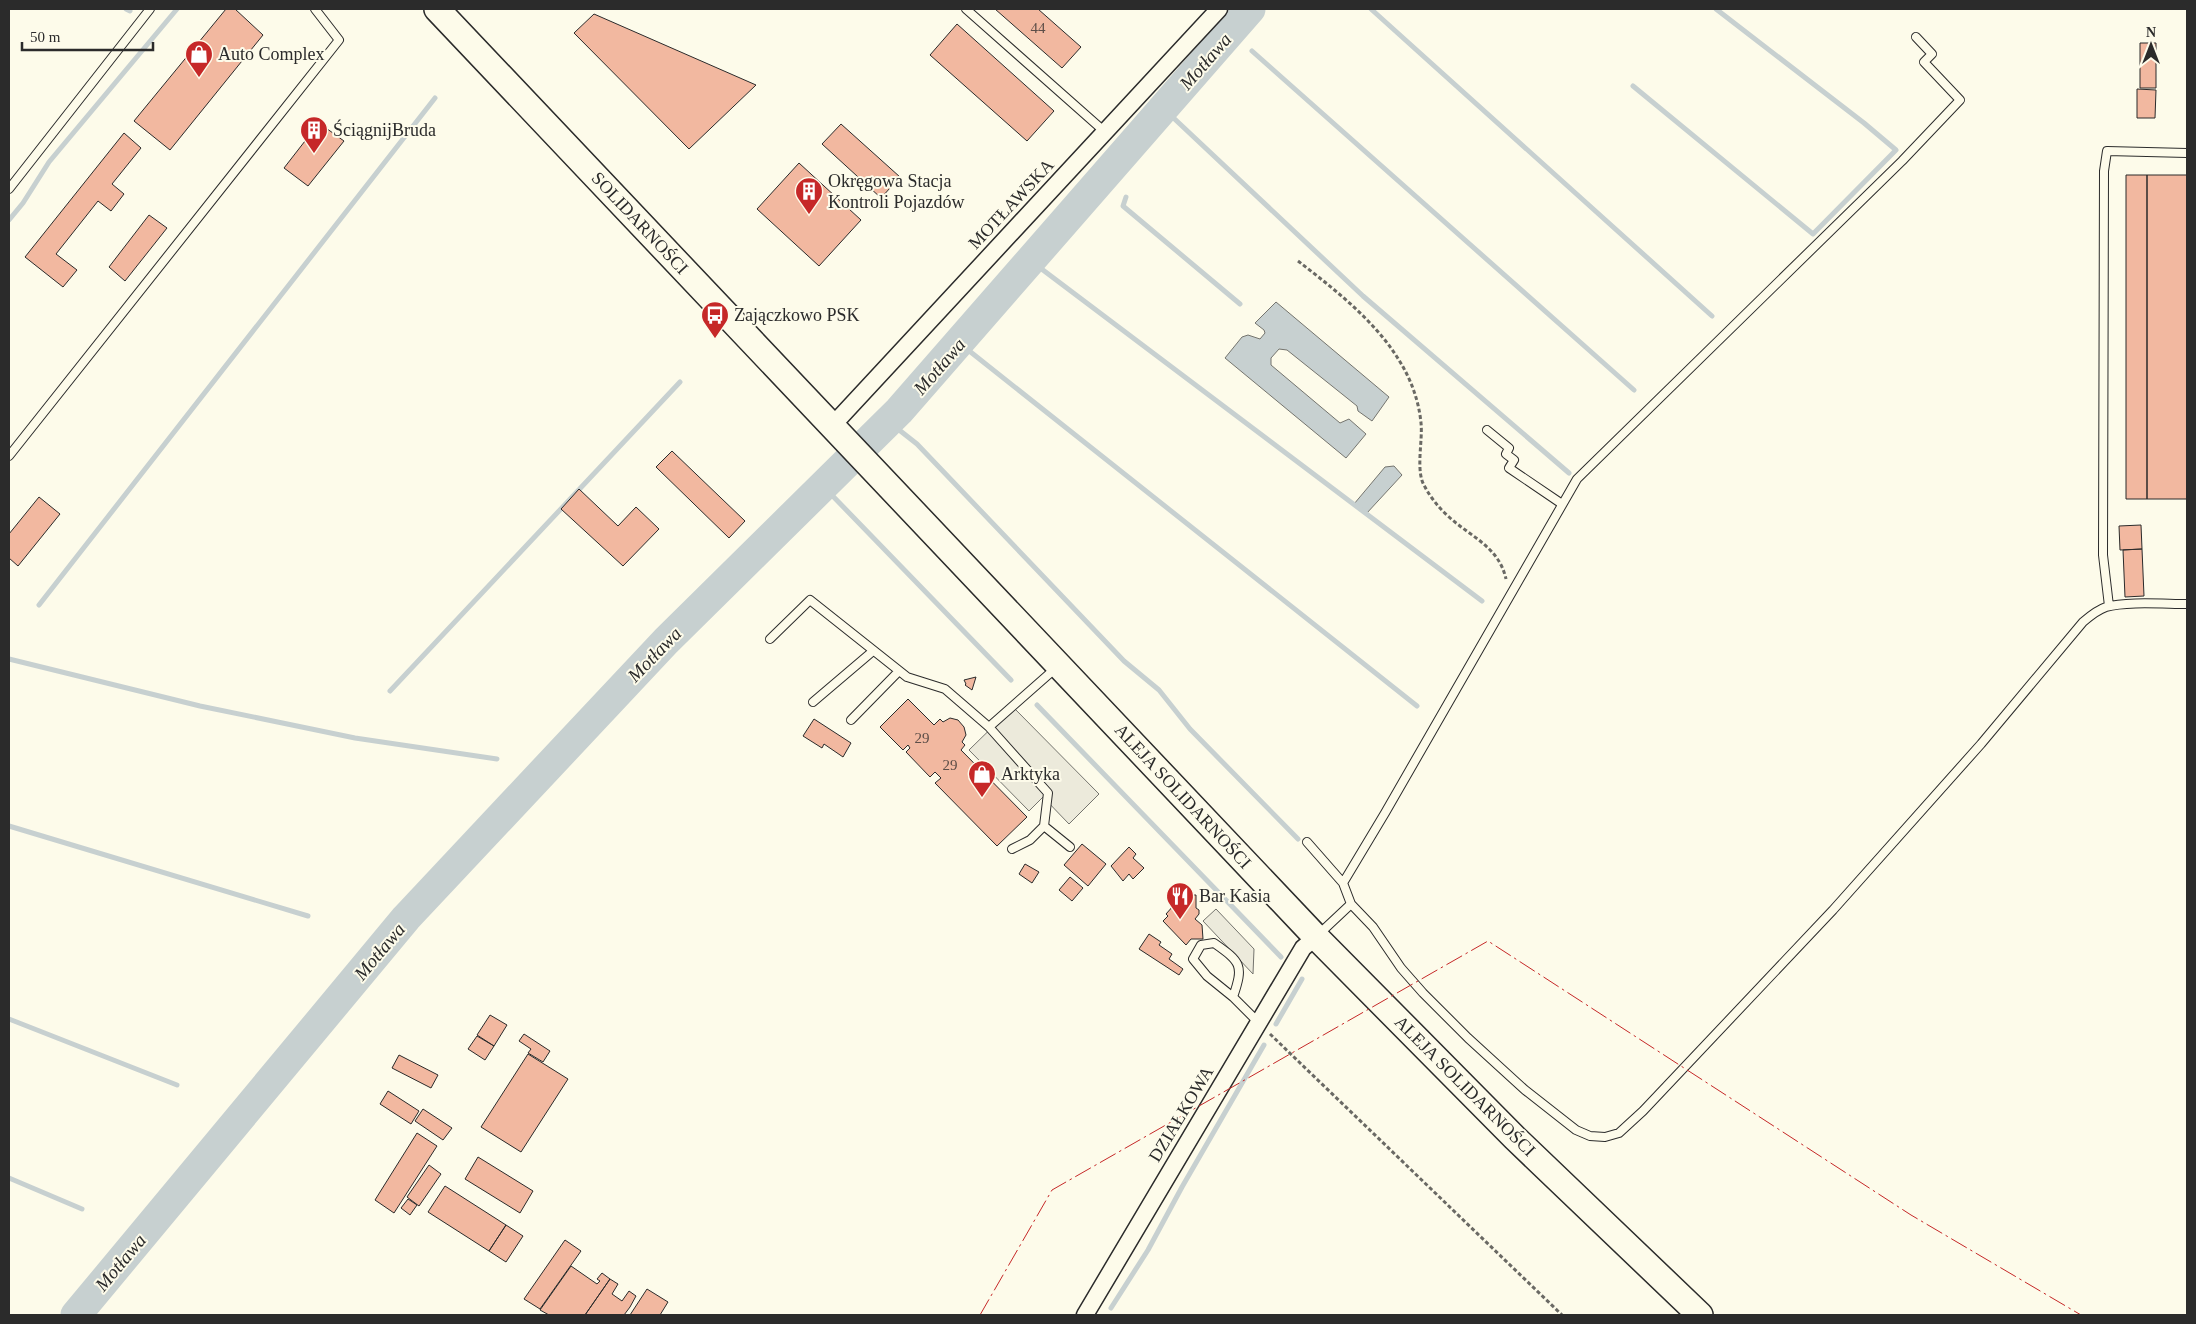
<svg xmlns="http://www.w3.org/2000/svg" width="2196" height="1324" viewBox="0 0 2196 1324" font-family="'Times New Roman',serif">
<rect width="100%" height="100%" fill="#fdfbea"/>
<path fill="#eceadb" stroke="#74746e" d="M1013 707 1099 794 1069 824 1043 797 1029 811 969 750Z
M1216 909 1254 949 1253 974 1203 921Z"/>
<path fill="#c7d0d0" stroke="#74746e" d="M1276 302 1389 397 1372 421 1358 411 1357 406 1287 350 1279 349 1271 358V365L1340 423 1349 419 1366 434 1346 458 1225 358 1242 337 1248 335 1260 339 1265 333 1264 330 1255 323Z
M1394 466 1402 475 1366 514 1354 504 1385 467Z"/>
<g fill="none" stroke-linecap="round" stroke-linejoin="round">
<path stroke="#c7d0d0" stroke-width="5" d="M126 9 130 11
M1371 9 1712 316
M1252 51 1634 390
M1633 86 1813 234 1896 150 1864 123 1716 9
M1164 109 1363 296 1569 473
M1126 197 1123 206 1240 304
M9 220 23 203 49 162 177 9
M1031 261 1482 601
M958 342 1417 706
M889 422 917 444 1124 661 1159 690 1190 729 1298 839
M824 487 1011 680
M39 605 435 98
M9 659 200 706 355 738 497 759
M390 691 680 382
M1037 705 1281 957
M9 826 308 916
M9 1019 177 1085
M1276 1024 1302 979
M9 1178 82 1209
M1111 1308 1148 1250 1182 1187 1264 1045"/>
<path stroke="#c7d0d0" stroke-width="31" d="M76 1315 406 918 666 641 899 411 1250 9"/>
</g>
<path fill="#f2b8a0" stroke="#2b2b2b" d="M226 9H235L263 35 170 150 134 121Z
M995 9H1038L1081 47 1062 68Z
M594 14 756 85 689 149 574 33Z
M957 24 1054 111 1027 141 930 55Z
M2140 43H2156V88H2140Z
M2137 89 2156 90 2155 118H2137Z
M319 123 344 141 308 186 284 168Z
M841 124 900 177 881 198 822 144Z
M124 133 141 148 112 184 124 194 111 211 98 201 56 254 77 270 63 287 25 257Z
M799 163 861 220 819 266 757 209Z
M2126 175H2147V499H2126Z
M2147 175H2187V499H2147Z
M149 215 167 228 125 281 109 267Z
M672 451 745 521 729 538 656 467Z
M579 489 618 526 636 507 659 529 623 566 561 509Z
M39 497 60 514 18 566 9 558V534Z
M2141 525 2142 549 2120 550 2119 526Z
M2142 549 2144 596 2125 597 2123 550Z
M976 677 972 690 965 685 966 684 964 680Z
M908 699 934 725 940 719 943 722 950 718 958 720 964 727 966 735 962 742 965 745 961 750 1027 817 997 846 935 783 941 778 935 772 930 777 906 752 910 748 908 745 903 750 880 727Z
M814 719 851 743 843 757 824 744 822 748 803 736Z
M1082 844 1106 864 1088 886 1064 865Z
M1129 847 1136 854 1133 858 1144 868 1133 879 1129 874 1123 881 1111 866Z
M1025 864 1039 872 1032 883 1019 874Z
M1070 877 1083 888 1072 901 1059 890Z
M1187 895H1196V908L1199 910V914L1195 919 1202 925 1203 939H1191L1186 945 1163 921 1168 916 1166 914 1182 896Z
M1149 934 1161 942 1159 945 1172 954 1169 959 1183 969 1179 975 1139 949Z
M490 1015 507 1025 494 1046 477 1035Z
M524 1034 550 1051 543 1062 528 1053 531 1049 519 1041Z
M477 1036 494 1046 485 1060 468 1049Z
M528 1054 568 1079 521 1152 481 1127Z
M399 1055 438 1075 431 1088 392 1068Z
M388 1091 419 1111 411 1124 380 1104Z
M423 1109 452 1128 443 1140 415 1121Z
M417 1133 437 1146 394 1213 375 1200Z
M478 1157 533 1191 520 1213 465 1179Z
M429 1165 441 1174 419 1206 407 1197Z
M445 1186 506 1225 489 1251 428 1212Z
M408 1199 417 1205 410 1215 401 1208Z
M506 1225 523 1236 506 1262 489 1251Z
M565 1240 581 1251 540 1309 524 1299Z
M571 1266 597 1284 600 1281 597 1279 602 1273 610 1279 585 1315H549L540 1310Z
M610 1279 618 1284 612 1294 622 1301 629 1291 636 1296 630 1307 624 1315H585Z
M647 1289 668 1302 660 1315H630Z"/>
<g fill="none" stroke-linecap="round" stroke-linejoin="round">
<g stroke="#2b2b2b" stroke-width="10">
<path id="service" d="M966 9 1105 132
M9 189 150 9
M1487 430 1509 448 1506 454 1514 460 1509 468 1562 504
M9 456 339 40 315 9
M2109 606 2103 555 2104 171 2107 151 2187 153
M770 639 810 600 907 677 945 689 989 727 1048 793 1044 826 1070 847
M813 702 873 651
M851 720 899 671
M989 727 1057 667
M1307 842 1343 883 1351 904
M1012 849 1030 840 1044 826
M1343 883 1385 813 1577 479 1902 161 1960 100 1924 62 1932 54 1916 37
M1318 935 1351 904 1373 927 1401 968 1423 993 1468 1038 1525 1090 1576 1130 1590 1136 1605 1137 1619 1133 1643 1111 1833 910 1981 744 2083 622C2090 616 2097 610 2106 607 2126 601 2165 604 2187 604
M1233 997 1207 976 1193 959 1201 945 1214 943C1241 962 1244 965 1233 997L1259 1023"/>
</g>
<g stroke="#2b2b2b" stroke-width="19">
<path id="minor" d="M832 426 1219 9
M1085 1315 1303 948 1316 937"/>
</g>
<g stroke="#2b2b2b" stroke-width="28">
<path id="primary" d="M437 9 1316 937 1515 1138 1700 1315"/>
</g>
<path stroke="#6a6964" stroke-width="3" stroke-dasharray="4 2.5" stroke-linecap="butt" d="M1298 261C1351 302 1414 351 1421 423 1423 441 1415 472 1425 487 1431 498 1439 508 1449 517 1471 537 1499 547 1506 579
M1270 1034 1562 1315"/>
<use href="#service" stroke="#fdfbea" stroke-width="8"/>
<use href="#minor" stroke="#fdfbea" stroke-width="16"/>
<use href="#primary" stroke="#fdfbea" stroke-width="25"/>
<path stroke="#c62828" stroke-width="1" stroke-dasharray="18 4 2.5 4" stroke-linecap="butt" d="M980 1315 1052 1190 1488 941 1911 1215 2081 1315"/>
</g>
<defs>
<g id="shop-pin" transform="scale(1.4375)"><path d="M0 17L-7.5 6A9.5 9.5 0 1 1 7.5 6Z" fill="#c62828" stroke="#fdfbea"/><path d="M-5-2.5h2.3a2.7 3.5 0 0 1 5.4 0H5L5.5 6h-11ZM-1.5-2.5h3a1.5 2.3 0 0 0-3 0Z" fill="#fff"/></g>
<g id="building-pin" transform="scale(1.4375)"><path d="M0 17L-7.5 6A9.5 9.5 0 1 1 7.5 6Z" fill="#c62828" stroke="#fdfbea"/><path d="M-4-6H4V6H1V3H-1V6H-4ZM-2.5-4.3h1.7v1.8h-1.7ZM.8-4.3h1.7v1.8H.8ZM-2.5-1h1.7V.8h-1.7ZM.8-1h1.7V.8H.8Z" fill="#fff"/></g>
<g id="bus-pin" transform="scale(1.4375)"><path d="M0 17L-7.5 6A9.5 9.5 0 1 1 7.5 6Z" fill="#c62828" stroke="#fdfbea"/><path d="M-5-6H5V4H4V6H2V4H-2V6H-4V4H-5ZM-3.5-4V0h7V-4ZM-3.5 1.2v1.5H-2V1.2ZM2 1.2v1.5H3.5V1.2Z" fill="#fff"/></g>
<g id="restaurant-pin" transform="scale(1.4375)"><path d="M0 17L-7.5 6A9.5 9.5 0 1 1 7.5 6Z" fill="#c62828" stroke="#fdfbea"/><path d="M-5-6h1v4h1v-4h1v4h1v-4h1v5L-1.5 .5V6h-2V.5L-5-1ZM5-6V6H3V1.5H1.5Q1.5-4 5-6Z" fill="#fff"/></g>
</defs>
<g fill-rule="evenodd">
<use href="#shop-pin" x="199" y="54"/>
<use href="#building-pin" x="314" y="130"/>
<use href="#building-pin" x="809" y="191"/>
<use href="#bus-pin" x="715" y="315"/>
<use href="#shop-pin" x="982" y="774"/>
<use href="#restaurant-pin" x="1180" y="896"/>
</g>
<g text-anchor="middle" stroke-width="4" stroke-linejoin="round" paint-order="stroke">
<g font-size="15" fill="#5d4e48">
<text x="1038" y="33">44</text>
<text x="922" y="743">29</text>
<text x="950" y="770">29</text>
</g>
<g font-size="18" fill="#2b2b2b" stroke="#fdfbea" text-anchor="start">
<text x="218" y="60">Auto Complex</text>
<text x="333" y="136">ŚciągnijBruda</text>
<text x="828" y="187">Okręgowa Stacja<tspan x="828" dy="21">Kontroli Pojazdów</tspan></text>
<text x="734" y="321">Zajączkowo PSK</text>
<text x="1001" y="780">Arktyka</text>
<text x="1199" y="902">Bar Kasia</text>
</g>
<g font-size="18" fill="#2b2b2b" stroke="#fdfbea">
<text transform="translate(1011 204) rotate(-47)" y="6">MOTŁAWSKA</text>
<text transform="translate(640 223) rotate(47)" y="6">SOLIDARNOŚCI</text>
<text transform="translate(1183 796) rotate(47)" y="6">ALEJA SOLIDARNOŚCI</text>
<text transform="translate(1465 1086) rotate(45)" y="6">ALEJA SOLIDARNOŚCI</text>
<text transform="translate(1181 1114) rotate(-59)" y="6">DZIAŁKOWA</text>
</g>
<g font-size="19" font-style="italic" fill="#2b2b2b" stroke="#fdfbea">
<text transform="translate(1205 61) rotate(-49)" y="7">Motława</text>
<text transform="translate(939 366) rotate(-49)" y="7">Motława</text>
<text transform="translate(654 654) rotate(-46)" y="7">Motława</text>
<text transform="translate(379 951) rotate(-50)" y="7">Motława</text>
<text transform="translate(120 1262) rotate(-50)" y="7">Motława</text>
</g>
</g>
<rect width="2196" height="1324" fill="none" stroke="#2b2b2b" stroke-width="20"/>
<g transform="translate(2151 45)" stroke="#fdfbea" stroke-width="4" paint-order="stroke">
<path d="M0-4L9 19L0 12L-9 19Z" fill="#2b2b2b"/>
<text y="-8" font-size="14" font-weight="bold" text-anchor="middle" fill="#2b2b2b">N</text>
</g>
<path d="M22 42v8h131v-8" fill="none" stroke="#2b2b2b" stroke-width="2.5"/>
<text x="30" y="42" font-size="15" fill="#2b2b2b" stroke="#fdfbea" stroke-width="4" paint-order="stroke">50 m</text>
</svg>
